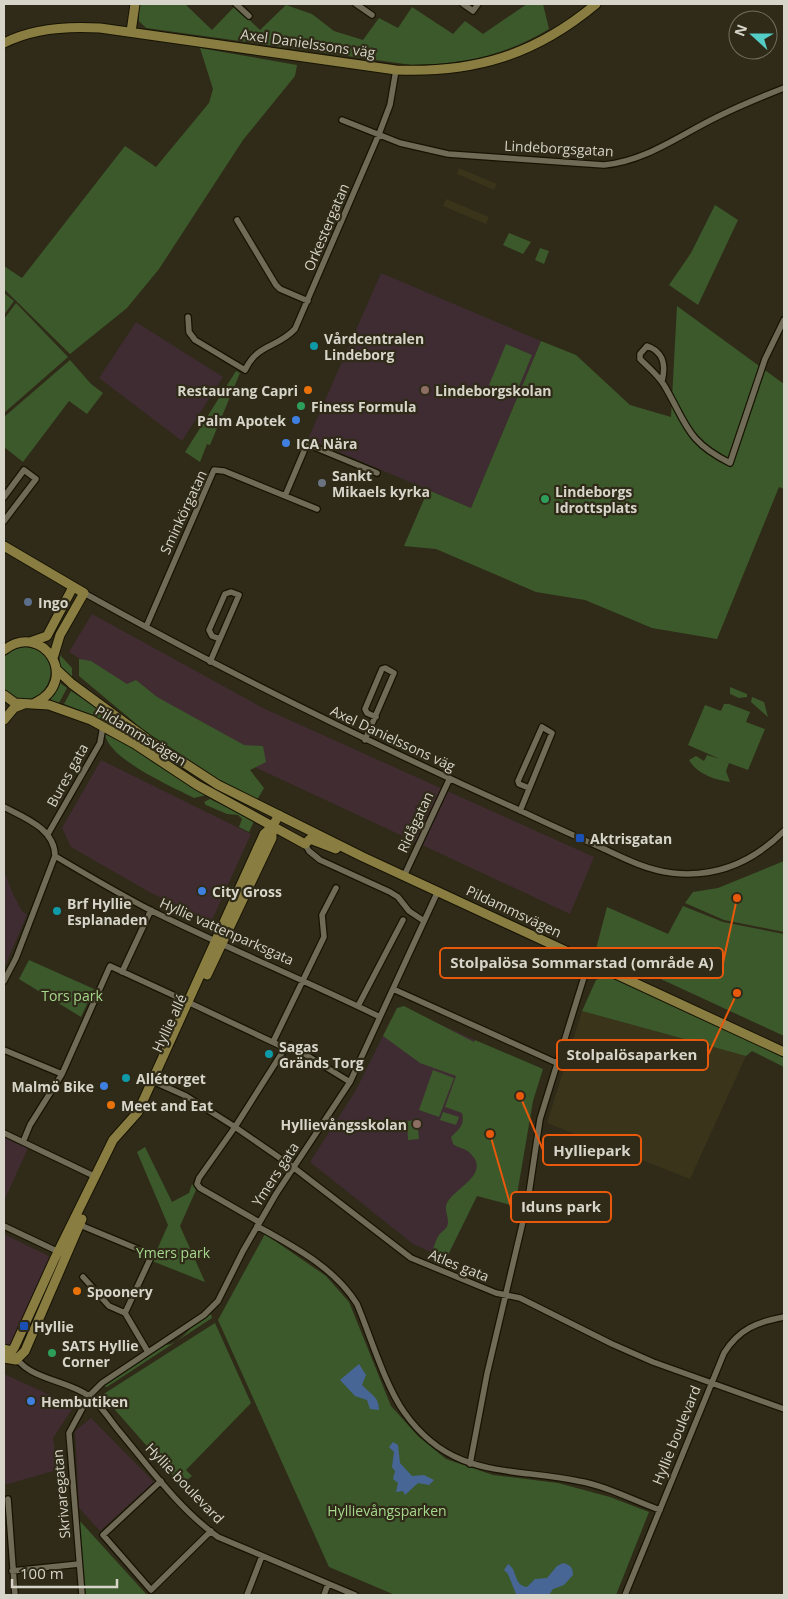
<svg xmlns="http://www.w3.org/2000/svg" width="788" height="1599" font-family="'Open Sans',sans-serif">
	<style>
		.commercial { fill: #402c31 }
		.built { fill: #39341a }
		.education { fill: #3f2c32 }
		.green { fill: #3c592b }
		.water { fill: #476695 }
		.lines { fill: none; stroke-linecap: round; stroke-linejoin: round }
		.street-casing { stroke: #171303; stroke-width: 8 }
		.secondary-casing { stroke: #171303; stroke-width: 11 }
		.street { stroke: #706b56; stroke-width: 5.5 }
		.secondary { stroke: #897d42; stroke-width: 9 }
		.culture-dot { fill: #0f9aa8; stroke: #2f2b18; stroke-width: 2 }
		.food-dot { fill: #e8710a; stroke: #2f2b18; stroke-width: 2 }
		.education-dot { fill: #8d6e63; stroke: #2f2b18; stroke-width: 2 }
		.leisure-dot { fill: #2e9e5b; stroke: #2f2b18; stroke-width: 2 }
		.shop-dot { fill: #3f7fe0; stroke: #2f2b18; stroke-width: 2 }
		.worship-dot { fill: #6b7280; stroke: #2f2b18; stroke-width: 2 }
		.service-dot { fill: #5c6f8a; stroke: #2f2b18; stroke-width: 2 }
		.transit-dot { fill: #1a4fb4; stroke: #2f2b18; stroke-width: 2 }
		.labels { text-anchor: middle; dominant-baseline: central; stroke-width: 4.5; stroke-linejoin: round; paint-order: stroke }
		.street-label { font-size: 14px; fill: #d7d5c9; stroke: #2f2b18 }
		.poi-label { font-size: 14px; font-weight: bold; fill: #d7d5c9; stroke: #2f2b18; text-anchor: start }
		.park-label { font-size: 14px; fill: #a7d88d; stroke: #2f2b18 }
		.leader { fill: none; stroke: #e8590c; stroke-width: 2 }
		.callout-dot { fill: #e8590c; stroke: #2f2b18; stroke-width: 2 }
		.callout { fill: #2f2b18; stroke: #e8590c; stroke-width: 2 }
		.callout-label { font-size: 15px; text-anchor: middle; font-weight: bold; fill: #d7d5c9 }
	</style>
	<rect width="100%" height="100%" fill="#2f2b18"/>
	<!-- commercial -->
	<path class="commercial" d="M92,614L265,709L594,857L570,914L248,764L69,652Z
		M101,760L251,834L211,922L151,893L71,847L62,828Z
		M4,1137L28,1148L4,1201Z
		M4,1234L51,1257L11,1349L4,1346Z
		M4,1374L74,1406L53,1438L57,1470L4,1485Z
		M91,1418L154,1482L100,1531L79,1508L75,1431Z"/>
	<!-- built -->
	<path class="built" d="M459,168L497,184L494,190L457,174Z
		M446,199L489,217L486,224L443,206Z
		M582,1011L746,1056L690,1179L547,1123Z"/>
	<!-- education -->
	<path class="education" d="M381,273L541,341L471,508L308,439Z
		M136,322L223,377L182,441L99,378Z
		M4,871L13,894L22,911L27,915L5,966Z
		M404,1008L475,1040L467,1062L494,1158L446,1259L413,1244L310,1162L356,1090L391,1020Z"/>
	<!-- green -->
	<path class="green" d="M139,4H185L212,30L235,6L260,30L286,5L312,14L334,31L363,40L379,18L398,28L412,7L453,34L465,21L483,34L527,4H543L549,29C504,56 465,64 412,65L146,28L139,21Z
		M200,48L297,65L295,76L243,140L159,269L127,308L70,354L4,289V266L22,278L125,146L156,167L209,103L213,89Z
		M715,205L738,220L698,305L669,285L691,253Z
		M509,233L531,242L523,254L503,245Z
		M540,248L549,251L544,264L535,260Z
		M4,293L14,301L4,315Z
		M16,303L68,357L4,413V319Z
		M677,306L784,384V489L779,487L717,639L652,628L585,600L536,592L436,549L404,546L428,490L471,508L541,341L576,355L630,405L671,417Z
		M506,344L532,355L515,396L489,385Z
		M70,360L91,384L103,393L87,414L69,401L23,462L4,447V417Z
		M236,371L240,373L210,445L207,444L200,462L185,452Z
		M25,647C76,653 41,726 4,689V657L14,649Z
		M60,655L72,668V679L60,667Z
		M79,659L91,661L127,684L136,680L157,697L244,745L263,746L266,762L250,770L264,788L257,800L220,782L149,739L134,722L79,676Z
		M60,683L67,688L59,703L50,701Z
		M730,687L747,694V697L739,698L730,694Z
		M71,691L114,720L136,740L87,713L64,704Z
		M752,697L764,702L768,717L751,702Z
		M724,704H729L750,712L746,722L765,729L748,770L729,763L726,771L730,782C715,780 697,774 689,760L696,756L704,761L707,755L720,759L688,745L705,705L721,711Z
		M105,734L129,746L206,795L194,798C173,787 108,759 105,734Z
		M210,799L254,821L249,832L239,827L242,819L238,815L227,814L206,805L204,802Z
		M784,861V932L724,920L685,903L693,892L718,888Z
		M683,906L723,922L784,934V1036L596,949L607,907L668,934Z
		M29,960L94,989L81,1017L19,979Z
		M604,977L620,981L784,1056V1067L752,1051L746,1056L582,1011L596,980Z
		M404,1006L474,1042L475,1040L543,1069L533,1101L515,1206L477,1196L446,1259L432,1253C434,1247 436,1239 439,1235C443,1230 448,1229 448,1222C448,1215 444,1210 447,1203C454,1188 492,1174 470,1153C465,1148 458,1148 453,1144L451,1137C459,1129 465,1125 462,1113L445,1107L456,1076L420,1063L383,1036L397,1008Z
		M433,1070L454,1078L439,1117L419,1110Z
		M443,1112L459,1117L456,1125L440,1120Z
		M417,1120L419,1139L408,1140L407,1121Z
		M145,1147L172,1202L189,1193L192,1184L196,1190L180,1226L205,1282L152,1261L168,1225L137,1152Z
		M265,1234L326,1276L349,1302L391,1406L418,1436L446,1459L493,1475L558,1483L610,1497L649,1512L616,1595H395L329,1567L218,1320Z
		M211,1314L212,1318L107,1387L104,1386L164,1345C175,1346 184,1335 191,1328C196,1323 205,1319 211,1314Z
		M215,1323L251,1403L186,1470L192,1476L181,1485L102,1395Z
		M79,1520L147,1595H85Z"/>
	<!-- water -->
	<path class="water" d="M359,1364L366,1375L362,1385C370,1394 379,1396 379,1410L370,1409L367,1400L355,1396L340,1380Z
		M393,1442L398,1445L400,1463L412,1476L424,1475L434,1480L429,1485L418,1483L405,1495L403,1491L396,1492L398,1483L393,1479L395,1471L392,1467L394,1452L389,1447Z
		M563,1563C570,1565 573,1567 573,1575L564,1585L553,1589L549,1595L516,1594L508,1574L504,1570L508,1564C518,1570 513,1585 527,1587L535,1579L547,1578L557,1566Z"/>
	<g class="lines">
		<defs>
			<path id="street" d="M236,4L249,16
				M356,4L372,15
				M463,4L473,11L478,4
				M342,120L400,143L448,154L604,165C646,161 680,135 717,117C739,106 761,97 784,88
				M237,220L276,285L280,289L308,301
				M188,317L189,332L195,340L245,370C258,343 276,349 295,329L379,134L390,105L396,70
				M662,381C666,365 664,352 647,346L640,354V359C648,367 658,375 664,385C687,424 686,441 730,463L765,359L784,320
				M285,496L307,444L377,473
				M4,497L24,470L36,479L4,521
				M84,593C227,673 372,744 521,811C548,824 575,836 602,848C625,859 647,870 672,873C716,878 753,862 784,831
				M146,627L214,470L224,471L317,509
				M210,662L239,595L231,592L225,594L209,630L212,636L220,639
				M365,740L394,673L385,668L382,669L365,709L367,713L376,717
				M4,807C25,818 55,829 55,856C87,875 119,894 152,911C227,948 304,980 380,1017
				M520,811L552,733L542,727L518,781L519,784L529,788
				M48,834L100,743L103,726
				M305,844L309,851L320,860L390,892L398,897L409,911L424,921
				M404,876L449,780
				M122,972L151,910
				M4,981L16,958L55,856
				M393,989L559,1064
				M192,1004L285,1048
				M358,1006L403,920
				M273,1042L324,937L322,915L336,888
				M4,1050L62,1074
				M157,1083L186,1096L235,1127L293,1167L411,1258L496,1293L520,1298L612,1344L653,1362L784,1409
				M4,1133L96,1177
				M23,1142L30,1125L62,1074L110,966L188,1002
				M259,1222L200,1188L197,1184L199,1178L235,1127L285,1048L290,1045L350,1082
				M80,1225L152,1255L125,1313
				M4,1226L61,1253
				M257,1226C294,1247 334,1267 357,1304C370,1335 385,1385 404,1412C451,1479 508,1467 578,1481C607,1486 632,1500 660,1510
				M83,1277L109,1306L125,1313
				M125,1313L148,1352
				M12,1351C25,1380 66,1379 89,1396C100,1404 110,1420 119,1431C149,1467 179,1509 218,1537L355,1595
				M470,1464L487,1374L528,1200L540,1119L589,961
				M161,1481L103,1535L151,1590L211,1531
				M8,1499L15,1595
				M12,1571L79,1564
				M82,1595L69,1433L89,1396L102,1383L204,1315L218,1301L243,1251L276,1194L350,1082L438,891
				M247,1595L262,1556
				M324,1595L328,1584
				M625,1595L724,1353C739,1329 757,1322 784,1317"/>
			<path id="secondary" d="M131,32L135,4
				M4,43C33,28 67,26 100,28L396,70C475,73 535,55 596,4
				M4,546L84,593L60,635L53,658
				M30,642L47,636L73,587
				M4,650C44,620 81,681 35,703
				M56,669L72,684L147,739L218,785L363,857L784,1052
				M4,695L15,703L49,705L91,720L135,744L197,785L305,844L310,839L336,849
				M4,720L14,708L24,704
				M207,975L272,838V827
				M4,1349L12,1351L15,1346L54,1260L113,1140L138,1112L264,834L272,827L279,815
				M4,1358L16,1360L25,1351L82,1219"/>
		</defs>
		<!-- street casing -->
		<use href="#street" class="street-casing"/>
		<!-- secondary casing -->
		<use href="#secondary" class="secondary-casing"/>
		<!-- street -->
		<use href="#street" class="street"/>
		<!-- secondary -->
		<use href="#secondary" class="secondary"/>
	</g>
	<!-- markers -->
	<g class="culture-dot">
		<circle cx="314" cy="346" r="5"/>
		<circle cx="57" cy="911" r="5"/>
		<circle cx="269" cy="1054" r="5"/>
		<circle cx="126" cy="1078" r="5"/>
	</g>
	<g class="food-dot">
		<circle cx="308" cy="390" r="5"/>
		<circle cx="111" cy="1105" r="5"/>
		<circle cx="77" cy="1291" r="5"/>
	</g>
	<g class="education-dot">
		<circle cx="425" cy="390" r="5"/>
		<circle cx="417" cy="1124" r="5"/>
	</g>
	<g class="leisure-dot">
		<circle cx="301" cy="406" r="5"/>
		<circle cx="545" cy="499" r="5"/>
		<circle cx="52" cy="1353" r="5"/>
	</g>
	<g class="shop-dot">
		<circle cx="296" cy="420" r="5"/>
		<circle cx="286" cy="443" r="5"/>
		<circle cx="202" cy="891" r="5"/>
		<circle cx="104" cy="1086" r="5"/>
		<circle cx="31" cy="1401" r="5"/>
	</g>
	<circle class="worship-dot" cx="322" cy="483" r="5"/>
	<circle class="service-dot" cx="28" cy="602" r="5"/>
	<g class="transit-dot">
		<rect x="575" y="833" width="10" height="10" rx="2.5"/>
		<rect x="19" y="1321" width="10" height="10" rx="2.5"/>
	</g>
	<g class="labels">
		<!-- street labels -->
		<g class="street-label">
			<text transform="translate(308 43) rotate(8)">Axel Danielssons väg</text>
			<text transform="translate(559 148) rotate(3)">Lindeborgsgatan</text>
			<text transform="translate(326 227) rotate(-67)">Orkestergatan</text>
			<text transform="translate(183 512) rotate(-65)">Sminkörgatan</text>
			<text transform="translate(141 735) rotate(31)">Pildammsvägen</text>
			<text transform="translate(393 738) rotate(25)">Axel Danielssons väg</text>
			<text transform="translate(67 775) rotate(-61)">Bures gata</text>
			<text transform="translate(415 822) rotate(-65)">Ridågatan</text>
			<text transform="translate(514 911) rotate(25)">Pildammsvägen</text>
			<text transform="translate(227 931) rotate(24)">Hyllie vattenparksgata</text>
			<text transform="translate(169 1023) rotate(-65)">Hyllie allé</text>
			<text transform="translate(275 1174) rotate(-57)">Ymers gata</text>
			<text transform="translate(459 1265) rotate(22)">Atles gata</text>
			<text transform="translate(676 1435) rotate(-68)">Hyllie boulevard</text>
			<text transform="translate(185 1483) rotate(46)">Hyllie boulevard</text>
			<text transform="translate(61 1494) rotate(-95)">Skrivaregatan</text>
		</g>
		<!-- poi labels -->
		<g class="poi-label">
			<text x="324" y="338">Vårdcentralen<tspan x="324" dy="16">Lindeborg</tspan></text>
			<text x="298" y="390" text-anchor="end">Restaurang Capri</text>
			<text x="435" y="390">Lindeborgskolan</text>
			<text x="311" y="406">Finess Formula</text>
			<text x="286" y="420" text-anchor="end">Palm Apotek</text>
			<text x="296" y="443">ICA Nära</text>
			<text x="332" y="475">Sankt<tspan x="332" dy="16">Mikaels kyrka</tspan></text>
			<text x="555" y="491">Lindeborgs<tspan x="555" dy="16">Idrottsplats</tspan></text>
			<text x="38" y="602">Ingo</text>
			<text x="590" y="838">Aktrisgatan</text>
			<text x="212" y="891">City Gross</text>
			<text x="67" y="903">Brf Hyllie<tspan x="67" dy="16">Esplanaden</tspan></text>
			<text x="279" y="1046">Sagas<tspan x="279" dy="16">Gränds Torg</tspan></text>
			<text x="136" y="1078">Allétorget</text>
			<text x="94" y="1086" text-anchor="end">Malmö Bike</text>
			<text x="121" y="1105">Meet and Eat</text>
			<text x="407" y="1124" text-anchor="end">Hyllievångsskolan</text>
			<text x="87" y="1291">Spoonery</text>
			<text x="34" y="1326">Hyllie</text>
			<text x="62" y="1345">SATS Hyllie<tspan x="62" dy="16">Corner</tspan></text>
			<text x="41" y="1401">Hembutiken</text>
		</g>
		<!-- park labels -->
		<g class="park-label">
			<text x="72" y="995">Tors park</text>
			<text x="173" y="1252">Ymers park</text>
			<text x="387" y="1510">Hyllievångsparken</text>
		</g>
	</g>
	<!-- callouts -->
	<path class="leader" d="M737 898L723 963M737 993L708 1055M520 1096L543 1150M490 1134L511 1207"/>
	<g class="callout-dot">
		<circle cx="737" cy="898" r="5"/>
		<circle cx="737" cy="993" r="5"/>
		<circle cx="520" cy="1096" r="5"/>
		<circle cx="490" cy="1134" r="5"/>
	</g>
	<g class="callout">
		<rect x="440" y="948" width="283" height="30" rx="5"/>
		<rect x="557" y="1040" width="151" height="30" rx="5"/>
		<rect x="543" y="1135" width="98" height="30" rx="5"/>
		<rect x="511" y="1192" width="100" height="30" rx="5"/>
	</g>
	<g class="callout-label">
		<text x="582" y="968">Stolpalösa Sommarstad (område A)</text>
		<text x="632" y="1060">Stolpalösaparken</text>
		<text x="592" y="1156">Hylliepark</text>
		<text x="561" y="1212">Iduns park</text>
	</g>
	<!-- border -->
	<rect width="788" height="1599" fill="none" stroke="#d7d5c9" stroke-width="10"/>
	<!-- north arrow -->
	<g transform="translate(753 35) rotate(291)"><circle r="24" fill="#2f2b18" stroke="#726f5f"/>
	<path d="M0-4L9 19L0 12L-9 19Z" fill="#54cdc7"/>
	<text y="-8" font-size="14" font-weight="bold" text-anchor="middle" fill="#d7d5c9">N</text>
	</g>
	<!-- scale -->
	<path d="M12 1579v8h105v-8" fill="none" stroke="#d7d5c9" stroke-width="2.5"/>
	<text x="20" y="1579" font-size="15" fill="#d7d5c9" stroke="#2f2b18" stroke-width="4" paint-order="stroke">100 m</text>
</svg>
